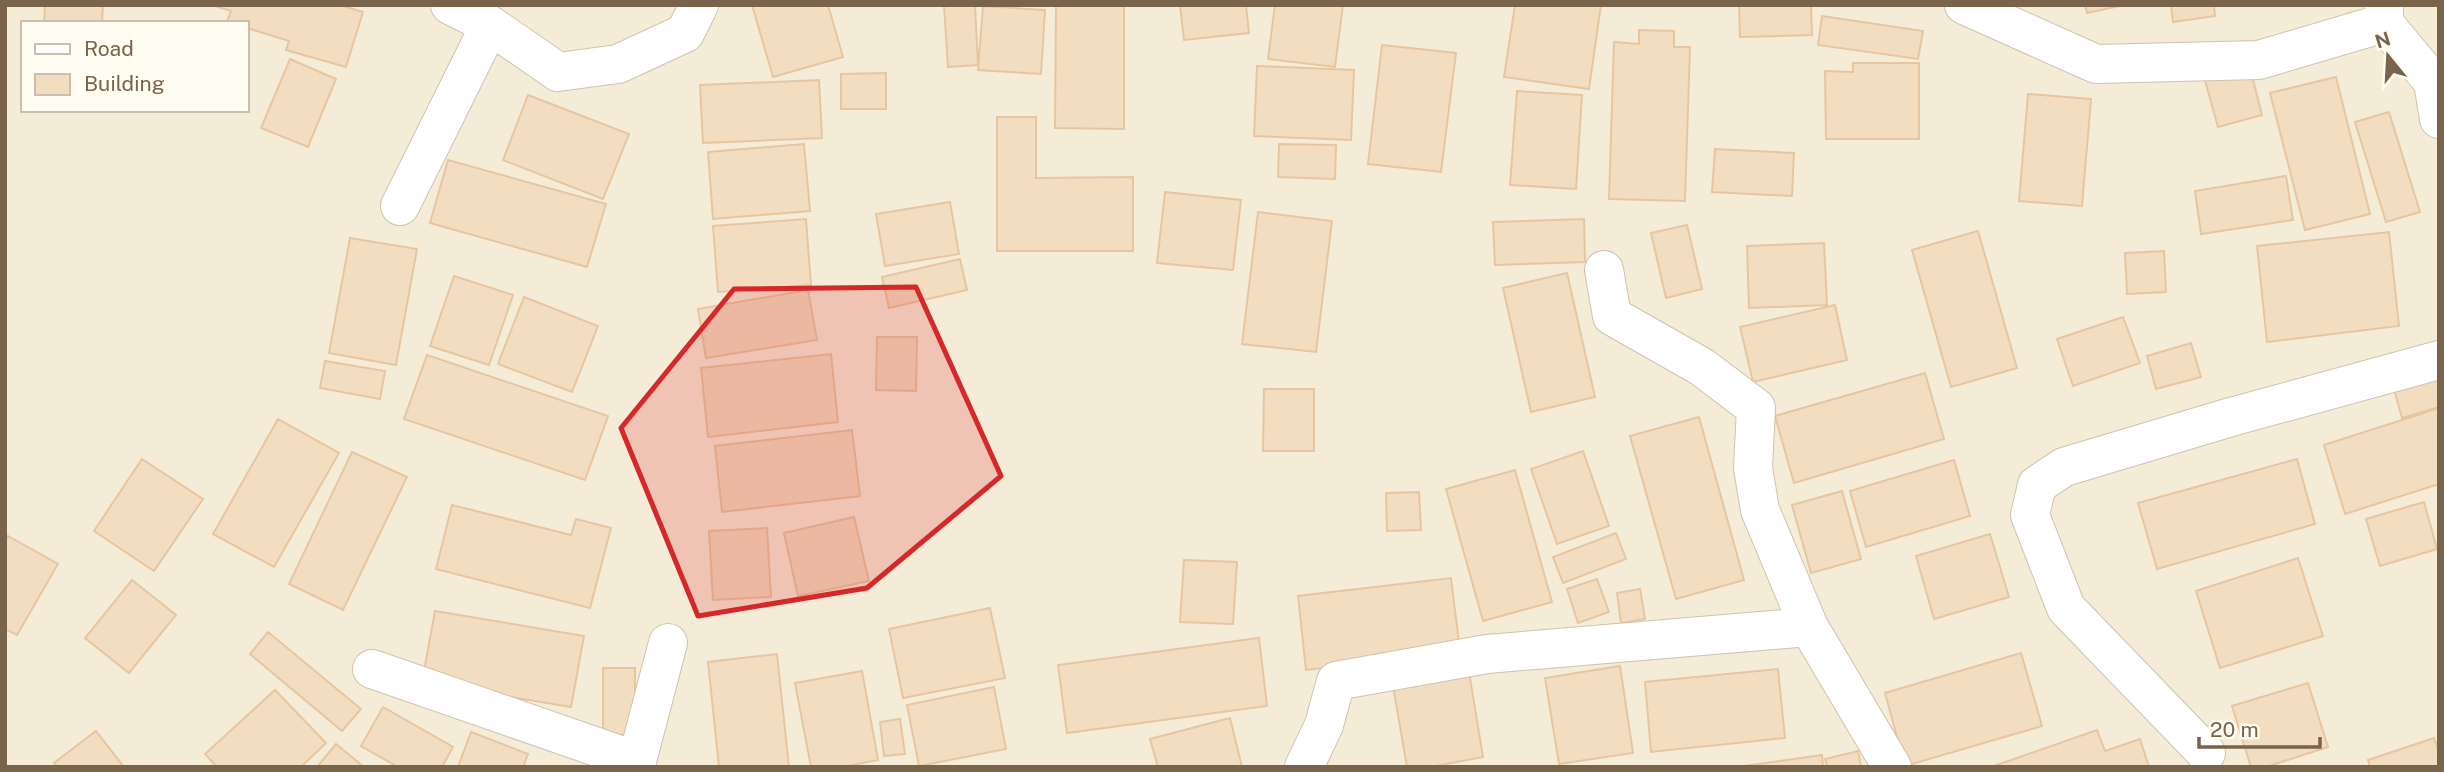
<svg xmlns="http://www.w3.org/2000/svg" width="2444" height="772" font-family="'Public Sans',sans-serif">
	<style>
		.residential { fill: #f5ecd8; fill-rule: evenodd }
		.building { fill: #f3ddc0; stroke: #e6c6a0; stroke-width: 2 }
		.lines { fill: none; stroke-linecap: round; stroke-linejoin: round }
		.minor-casing { stroke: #d0c2ae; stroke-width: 40 }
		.minor { stroke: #fff; stroke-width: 38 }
		.marked { fill: #d62828; fill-opacity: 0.2; stroke: #d62828; stroke-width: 5; stroke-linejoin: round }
	</style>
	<rect width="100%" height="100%" fill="#fdf9ea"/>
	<!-- residential -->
	<path class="residential" d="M5,5H2439V767H5ZM23,23H247V110H23Z"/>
	<!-- building -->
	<path class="building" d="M45,5H103L102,23H44Z
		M212,5H340L363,12L346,67L286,50L289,41L247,28V23L227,22L231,11Z
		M752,5H828L843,57L773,77Z
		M944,5H975L978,65L948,67Z
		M1056,5H1124V129L1055,128Z
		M1180,5H1246L1249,33L1184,40Z
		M1275,5H1343L1335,67L1268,59Z
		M1515,5H1601L1589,89L1504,77Z
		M1811,5L1812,35L1740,37L1739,6Z
		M2085,5H2124L2087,13Z
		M2171,5H2214L2215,16L2173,22Z
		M983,6L1045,10L1041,74L978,70Z
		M1822,16L1923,31L1918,59L1818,45Z
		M1639,30L1674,31V47H1690L1685,201L1609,199L1614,42L1639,44Z
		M1382,45L1456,53L1441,172L1368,164Z
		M290,59L336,79L308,147L261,128Z
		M1853,63H1919V139H1826L1825,71L1853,72Z
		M2249,64L2262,115L2218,127L2204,77Z
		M1257,66L1354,70L1351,140L1254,136Z
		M886,73V109H841V74Z
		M2336,77L2370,214L2305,230L2270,93Z
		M819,80L822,138L703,143L700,85Z
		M1517,91L1582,95L1576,189L1510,185Z
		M2028,94L2091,99L2082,206L2019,201Z
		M528,95L629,134L603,199L503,160Z
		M2389,112L2420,212L2386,222L2355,122Z
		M997,117H1036V178L1133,177V251H997Z
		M804,144L810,211L713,219L708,152Z
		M1279,144L1336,145L1335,179L1278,177Z
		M1715,149L1794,153L1792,196L1712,192Z
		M448,160L606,204L587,267L430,223Z
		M2286,176L2293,220L2201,234L2195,191Z
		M1165,192L1241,200L1233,270L1157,263Z
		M950,202L959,254L885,266L876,214Z
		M1258,212L1332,221L1316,352L1242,344Z
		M806,219L811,285L718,292L713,226Z
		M1584,219L1585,262L1495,265L1493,222Z
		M1687,225L1702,289L1666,298L1651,233Z
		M1978,231L2017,368L1951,387L1912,250Z
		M2389,232L2399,326L2267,342L2257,246Z
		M350,238L417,249L396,365L329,353Z
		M1824,243L1827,305L1749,308L1747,246Z
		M2164,251L2166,292L2127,294L2125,253Z
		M960,259L967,290L889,308L882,277Z
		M1567,273L1595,397L1531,412L1503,288Z
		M454,276L513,295L489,365L430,346Z
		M808,290L817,340L706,358L698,309Z
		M524,297L598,326L572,392L498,364Z
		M1835,305L1847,360L1753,382L1740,327Z
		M2123,317L2140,363L2073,386L2057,339Z
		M877,337H917L916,391L876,390Z
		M2191,343L2201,377L2156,389L2147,356Z
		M831,354L838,422L708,437L701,368Z
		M427,355L608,416L585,480L404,419Z
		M325,361L385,371L380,399L320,388Z
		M1925,373L1944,439L1794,483L1775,416Z
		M2439,375V407L2402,418L2394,389Z
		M1264,389H1314V451H1263Z
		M2439,408V484L2345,514L2324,445Z
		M1699,417L1744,580L1676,599L1630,436Z
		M278,419L339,453L274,567L213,534Z
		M852,430L860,496L722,512L715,446Z
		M1583,451L1609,526L1557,544L1531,469Z
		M352,452L407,477L343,610L289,584Z
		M142,459L203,499L154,571L94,531Z
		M2297,459L2315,524L2157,569L2138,503Z
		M1954,460L1970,516L1866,547L1850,491Z
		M1515,470L1552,602L1483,621L1446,489Z
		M1842,491L1861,559L1811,573L1792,505Z
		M1419,492L1421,530L1387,531L1386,493Z
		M2424,502L2437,549L2380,566L2366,519Z
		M452,505L571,535L576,519L611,528L590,608L436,569Z
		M854,517L869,581L798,596L784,533Z
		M767,528L771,597L713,600L709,531Z
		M1616,533L1626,559L1563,583L1553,557Z
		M1990,534L2009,597L1934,619L1916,556Z
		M8,536L58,564L17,635L5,629V540Z
		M2298,558L2323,636L2220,668L2196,591Z
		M1184,560L1237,562L1233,624L1180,622Z
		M1451,578L1460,651L1306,670L1298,596Z
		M1597,579L1609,612L1578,623L1567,589Z
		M132,580L176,615L129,673L85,638Z
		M1640,589L1645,619L1621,623L1617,593Z
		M990,608L1005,678L903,698L889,629Z
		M435,611L584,636L571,707L422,682Z
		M268,632L361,709L342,731L250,654Z
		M1259,638L1267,706L1067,733L1058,665Z
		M2021,653L2042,726L1905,766L1885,693Z
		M777,654L789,767H719L708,662Z
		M1468,666L1483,757L1430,767H1407L1392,680Z
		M1620,666L1633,753L1559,764L1545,678Z
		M603,668H635V735H603Z
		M1778,669L1785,738L1651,752L1645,682Z
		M862,671L878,760L842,767H811L795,683Z
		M2308,683L2328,747L2266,767H2251L2232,706Z
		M994,687L1006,749L919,766L907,705Z
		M275,690L326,743L301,767H217L205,754Z
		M383,707L453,747L442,767H398L361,746Z
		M1230,718L1242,767H1158L1150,739Z
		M900,719L905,754L884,756L880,722Z
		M2097,730L2105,751L2140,739L2149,767H1991Z
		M96,731L124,767H57L54,763Z
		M471,732L528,754L523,767H458Z
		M2434,738L2439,752V767H2370L2368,760Z
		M336,744L364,767H317Z
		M1858,751L1861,767H1827L1825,759Z
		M1822,755L1823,767H1737Z"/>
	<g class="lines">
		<defs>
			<path id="minor" d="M450,5L490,25L558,72L618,64L685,33L699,5
				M1964,5L2096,64L2259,60L2384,23
				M2384,5V23L2433,82L2439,119
				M400,206L490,25
				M1604,270L1612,316L1702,367L1756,408L1753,468L1760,510L1809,627L1892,767
				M372,669L637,761
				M2206,753L2066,608L2030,515L2037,485L2064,467L2231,417L2439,360
				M637,767V761L668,643
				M1304,767L1324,725L1336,681L1487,654L1809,627"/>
		</defs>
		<!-- minor casing -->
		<use href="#minor" class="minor-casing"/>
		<!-- minor -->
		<use href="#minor" class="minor"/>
	</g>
	<!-- marked area -->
	<path class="marked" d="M916,287L1001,476L867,588L698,616L621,428L734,289Z"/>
	<!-- border -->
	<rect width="2444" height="772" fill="none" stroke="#79634b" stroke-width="14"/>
	<!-- legend -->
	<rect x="21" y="21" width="228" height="91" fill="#fffcf1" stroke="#c9bfaf" stroke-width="2"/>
	<rect x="35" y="44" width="35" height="10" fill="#ffffff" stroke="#c9bfaf" stroke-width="2"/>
	<text x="84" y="56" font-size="21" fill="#79634b">Road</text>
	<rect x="35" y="74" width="35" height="21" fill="#f3ddc0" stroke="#c9bfaf" stroke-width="2"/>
	<text x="84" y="91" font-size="21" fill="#79634b">Building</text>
	<!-- north arrow -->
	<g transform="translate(2388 56) rotate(342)" stroke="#fffcf1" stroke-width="5" paint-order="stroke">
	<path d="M0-5L12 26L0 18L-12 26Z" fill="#79634b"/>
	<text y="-10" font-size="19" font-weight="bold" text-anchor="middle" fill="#79634b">N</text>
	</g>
	<!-- scale -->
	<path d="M2199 737v10h121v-10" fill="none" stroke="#79634b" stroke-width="3.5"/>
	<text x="2210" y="737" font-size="21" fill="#79634b" stroke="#fffcf1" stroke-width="5" paint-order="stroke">20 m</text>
</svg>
